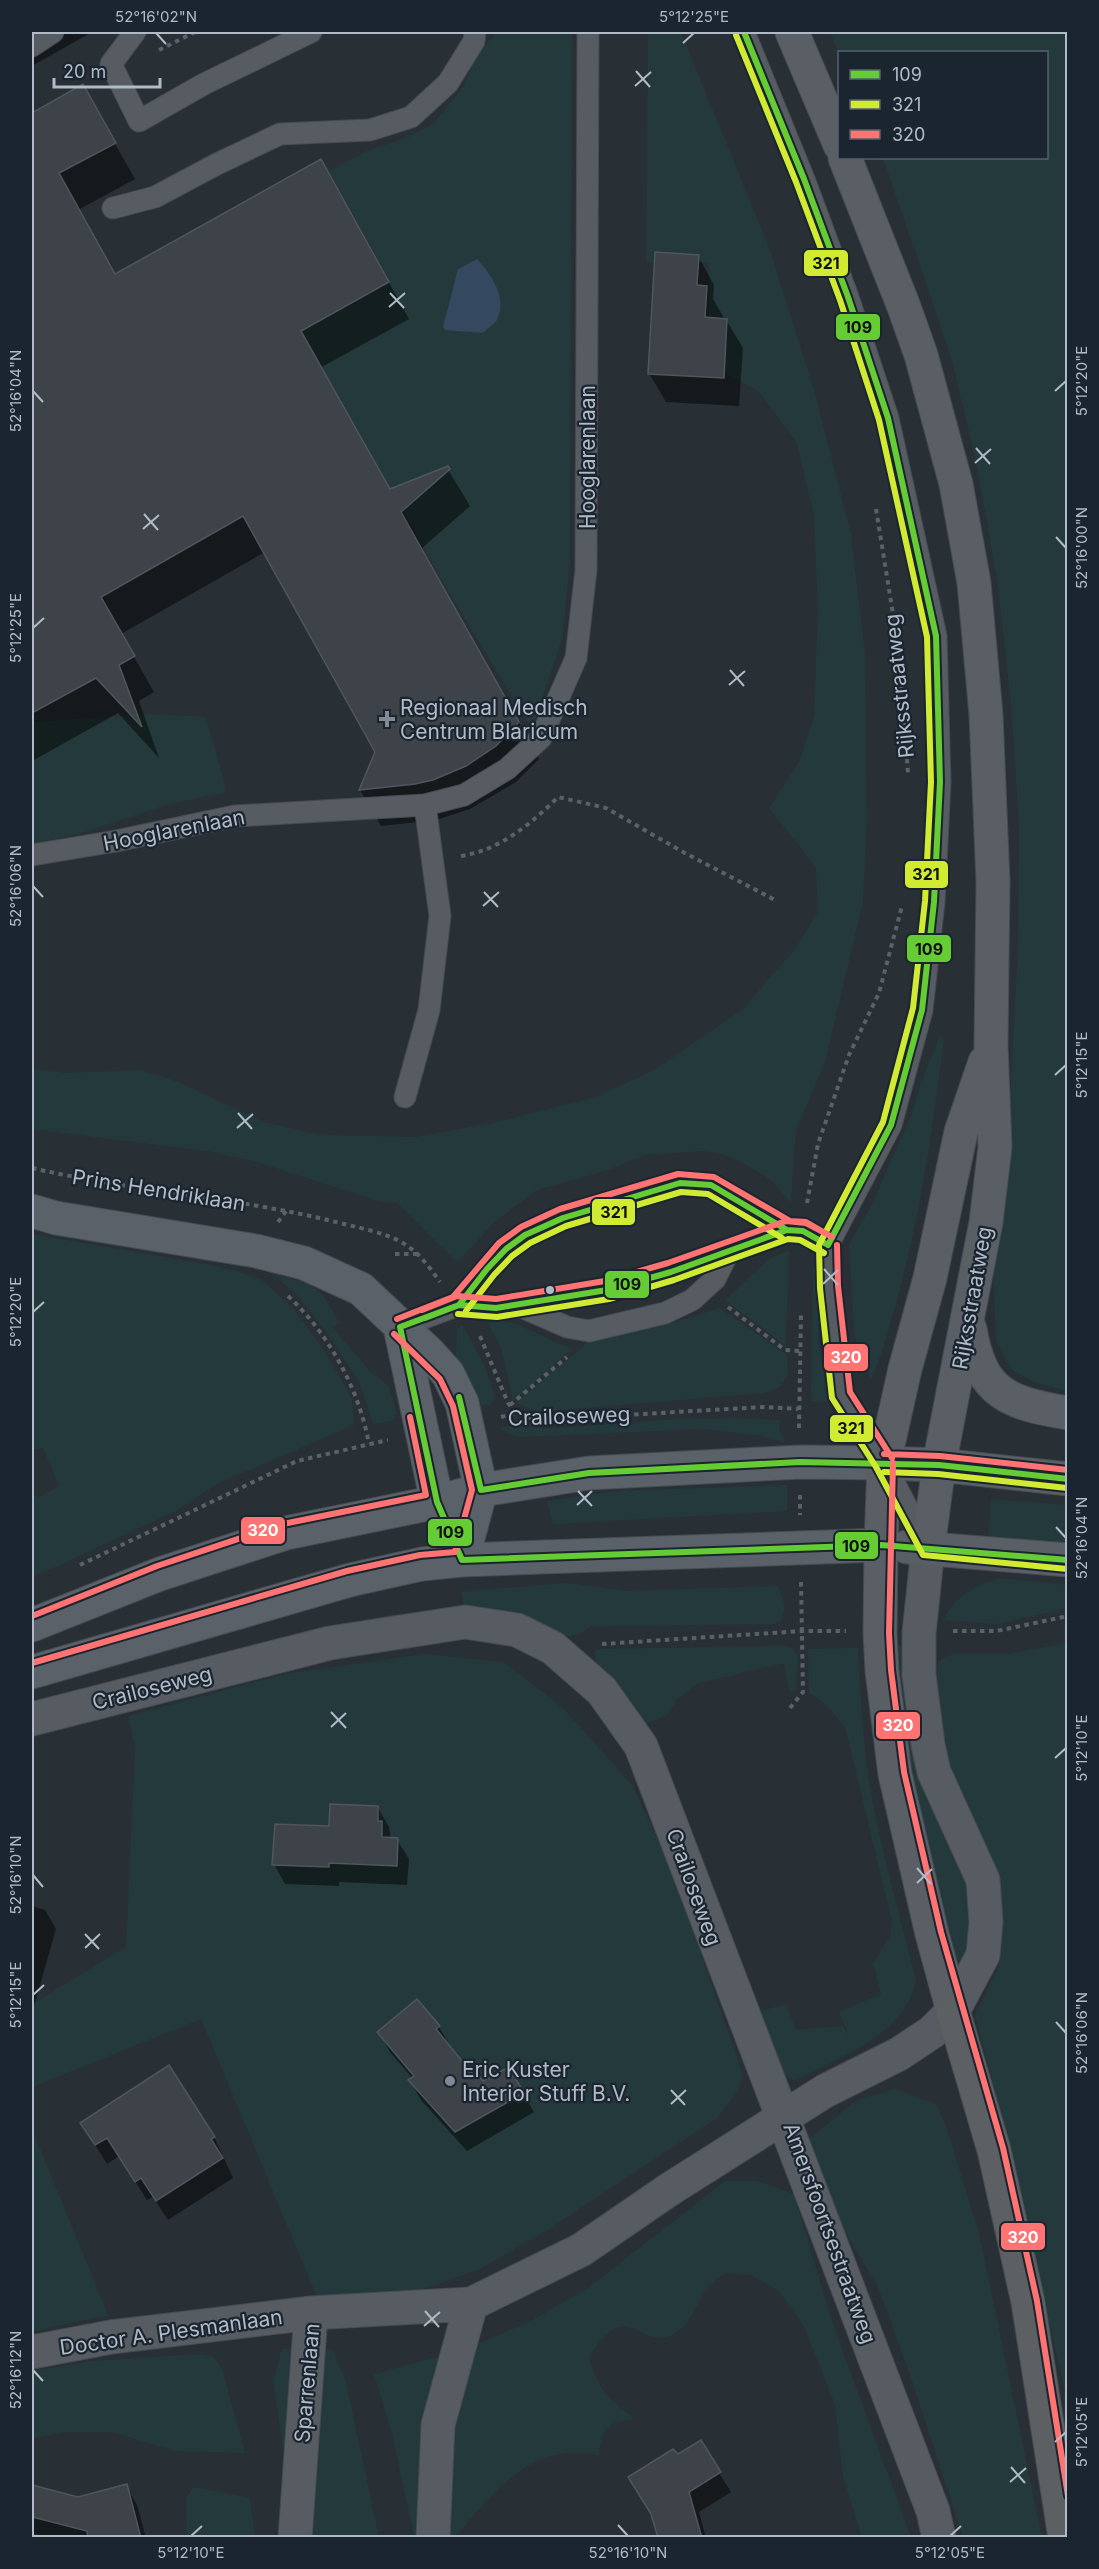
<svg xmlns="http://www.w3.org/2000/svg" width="1099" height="2569" font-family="Inter,sans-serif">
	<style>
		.green { fill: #24393b }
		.water { fill: #34495f }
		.shadow { fill: #0007 }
		.building { fill: #3d4348; stroke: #4f565d; stroke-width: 1.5 }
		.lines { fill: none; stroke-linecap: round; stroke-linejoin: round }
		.lane-casing { stroke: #464b50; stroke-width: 23 }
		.street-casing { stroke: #464b50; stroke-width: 35 }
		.secondary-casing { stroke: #464b50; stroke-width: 35 }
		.primary-casing { stroke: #454b52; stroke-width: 35 }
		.highway-casing { stroke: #444b51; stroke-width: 35 }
		.path { stroke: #5a6167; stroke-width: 4; stroke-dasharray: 4.5 4.5; stroke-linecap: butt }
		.lane { stroke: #575c63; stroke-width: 21 }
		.street { stroke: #575c63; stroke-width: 33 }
		.secondary { stroke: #5b6168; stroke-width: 33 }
		.primary { stroke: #595f65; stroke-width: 33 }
		.highway { stroke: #5c6063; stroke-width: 33 }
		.bus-1-casing { stroke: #1b2530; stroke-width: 10 }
		.bus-2-casing { stroke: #1b2530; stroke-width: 10 }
		.bus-3-casing { stroke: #1b2530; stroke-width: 10 }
		.bus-1 { stroke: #6c3; stroke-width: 6 }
		.bus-2 { stroke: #d1ea32; stroke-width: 6 }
		.bus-3 { stroke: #ff7373; stroke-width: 6 }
		.ticks { fill: none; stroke: #b0bbc7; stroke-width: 2 }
		.poi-dot { fill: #808a94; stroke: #1b2530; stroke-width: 2 }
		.bus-dot { fill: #b0bbc7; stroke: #1b2530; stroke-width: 2 }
		.labels { text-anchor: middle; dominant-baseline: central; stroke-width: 4.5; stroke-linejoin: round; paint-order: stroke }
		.street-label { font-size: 21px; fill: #b0bbc7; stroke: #1b2530 }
		.poi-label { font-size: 21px; fill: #b0bbc7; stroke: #1b2530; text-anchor: start }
		.line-badge { stroke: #1b2530; stroke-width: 2 }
		.badge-label { font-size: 16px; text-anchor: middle; font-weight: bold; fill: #fff }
		.pale-badge-label { font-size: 16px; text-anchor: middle; font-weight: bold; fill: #111 }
		.neatline { fill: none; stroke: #b0bbc7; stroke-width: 2 }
		.ticks-label { font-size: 15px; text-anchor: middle; fill: #b0bbc7 }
	</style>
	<rect width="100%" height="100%" fill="#282f35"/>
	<!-- green -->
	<path class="green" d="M498,32H572L570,564L562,639L536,717L529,725L450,594L333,386L302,403L270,346L389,279L329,171L364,152L411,136L434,123L464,86L477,52Z
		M648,32H681L770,250L815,393L851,534L865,654L867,820L863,902L825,1062L796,1130L791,1203L771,1180L738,1160L721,1154L702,1151L645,1155L603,1172L537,1190L493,1223L458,1263L397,1203L382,1202L253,1161L213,1152L32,1129V1069L66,1073L141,1070L176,1081L264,1122L320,1135L415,1137L497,1122L593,1098L654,1070L743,1009L797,946L818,912L816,867L769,808L800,760L814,715L818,609L814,515L796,441L759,392L709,364V262H646Z
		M830,32H1067V1391L1034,1382L1011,1370L996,1341L993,1265L1009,1111L1018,952L1019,824L1011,705L998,586L977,466L952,360L883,158H1046V52H840L839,55Z
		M149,714L206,717L226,789L224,793L169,804L79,834L32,844V722Z
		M940,1035L944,1040C933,1125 922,1209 899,1292C891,1322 884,1351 871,1379L860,1358L854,1333L849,1244L870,1208L912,1113L920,1085Z
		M32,1234L200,1263L237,1271L263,1281L292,1307L325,1351L352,1399L354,1425L217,1484L176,1511L32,1578V1493L39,1497L59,1486L43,1448L32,1450Z
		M789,1250L786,1346L725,1300L769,1259Z
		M813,1267L820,1275L818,1341L828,1401H812L811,1397Z
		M273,1274C314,1285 318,1283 339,1322L333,1328L369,1370L389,1386L397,1414L392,1421L373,1424L360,1384L328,1334L300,1298Z
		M720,1308L787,1355L788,1374L780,1387L764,1393L539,1412L515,1403L588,1342L668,1324Z
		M489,1317L517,1324L559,1344L573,1348L513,1401L501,1348L486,1319Z
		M462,1324L481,1358L495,1394L494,1400L490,1406L479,1404L456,1358L457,1329Z
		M735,1418L780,1420L779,1430L784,1437L785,1443L762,1436L703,1429L518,1437L502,1430L499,1427L521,1426L542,1429L678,1419Z
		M787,1485V1511L553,1524L547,1501L615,1491Z
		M991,1499L1067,1505V1547L988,1537Z
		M1000,1578L1067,1585V1608L997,1624L943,1620C958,1594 973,1587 1000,1578Z
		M567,1583L628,1591L776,1586L779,1587L785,1606L782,1620L776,1624L592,1626C573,1639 566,1638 546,1630L338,1626L390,1615L465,1610L461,1592Z
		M1067,1643V2400L1008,2142L975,2015L999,1966L1001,1914L972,1821L945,1752L936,1700L938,1661L953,1654H1007Z
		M782,1646L794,1649L798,1656L796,1690L789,1691L784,1664L776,1665L699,1683L676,1700L670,1713L645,1725L596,1663L594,1654L597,1649Z
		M894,1646H909L966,1880L970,1900L972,1939L961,1962L954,1959L917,1822Z
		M858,1648C860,1688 862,1727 867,1767C877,1839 899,1910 916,1981C903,2037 840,2057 794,2081L774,2069L753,2013L786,2004L796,2030L843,2026L849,2037L839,2012L881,1994L873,1964L890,1937L892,1922L845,1727L822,1701L809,1693L808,1649Z
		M425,1654L504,1662L563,1708L633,1786L672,1870L743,2075L738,2091L717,2118L551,2228L480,2269L425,2289L371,2303L322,2309L201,2019L32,2087V2004L126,1947L135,1747L128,1716L285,1674Z
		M895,2089L937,2105L947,2129L979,2232L1042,2537H963L908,2369L878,2287L824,2198L806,2141L857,2100Z
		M32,2129L109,2317H98L32,2332Z
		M725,2181H757L794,2194L832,2321L911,2537H862L843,2477L835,2405L804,2326L778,2290L751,2275L725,2273C719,2278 712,2283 707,2289C697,2303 689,2329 670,2336C638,2348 626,2295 589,2358C599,2392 608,2398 635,2419C607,2422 602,2427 599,2456C535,2439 491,2493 456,2537H414L392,2433L374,2374L466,2349L531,2321L588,2288Z
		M321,2346L334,2352L346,2382L379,2537H295L273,2378L278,2366L281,2349Z
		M200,2354L214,2357L222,2368L245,2453L175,2451L111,2432H63L32,2439V2371L92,2361Z
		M194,2487L250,2498L255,2537H187L186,2498Z"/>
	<!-- water -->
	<path class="water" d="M477,259C491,275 508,297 497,320C494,324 487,329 483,333L445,330L443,327L458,269Z"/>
	<!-- shadow -->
	<path class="shadow" d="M32,32H92L32,66Z
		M82,86L135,179L78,210L115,276L342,197L409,319L320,368L389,491L447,468L470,506L421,549L539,759L516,782L470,809L436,820L381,826L360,790L376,751L265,552L121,634L154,692L139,701L159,758L118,713L34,760L32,756V415L34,414L32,410V115Z
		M698,256L714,285L713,299L723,316V320H726L743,348L739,406L666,402L649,373Z
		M378,1808L389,1827L391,1839L397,1840L409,1859L407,1885L339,1882V1886L285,1884L274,1864L331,1828Z
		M32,1906L45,1910L56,1929L32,2013Z
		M439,2027L450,2046L475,2079L483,2083L509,2069L534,2112L467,2151L421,2100L410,2081L413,2079L390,2052L379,2032Z
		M82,2123L214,2137L233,2178L168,2220L153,2197L147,2200L119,2156L107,2164Z
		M700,2443L731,2492L699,2512L706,2538H659L678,2456Z
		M126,2486L137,2505L146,2538H50L32,2533V2487L78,2499Z"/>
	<!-- building -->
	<path class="building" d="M83,84L116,143L59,173L115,274L321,159L389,282L301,331L390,489L448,466L450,469L401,512L519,722L496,746L466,766L433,780L415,784L359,790L375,752L243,516L101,597L135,656L119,665L142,727L96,678L32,713V113Z
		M655,252L699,255L697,285L707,286L705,317L727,319L724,378L648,374Z
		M330,1804L378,1806V1821H382V1837L398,1838L397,1866L329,1863V1867L272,1865L275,1824L329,1826Z
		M417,1999L440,2026L436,2029L475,2077L478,2075L483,2081L509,2067L524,2093L455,2132L408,2080L414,2076L377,2032Z
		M169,2065L215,2137L211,2139L223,2158L156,2201L141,2178L135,2182L107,2138L95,2145L80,2123Z
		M701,2440L721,2472L689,2492L702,2538H658L651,2514L628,2477L673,2449L678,2454Z
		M127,2484L141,2538H88L87,2531L32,2517V2485L78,2497Z"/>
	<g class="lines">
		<defs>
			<path id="lane" d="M135,32L111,64L139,121L204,84L311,32
				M744,32L804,179L848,297L888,418L936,636L940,782L934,902L922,1010L891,1125L828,1245L829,1287L841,1395L884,1463L928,1548
				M32,46L53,32
				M113,208L155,197L217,164L280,134L370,130L411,117L448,83L474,41L475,32
				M32,855L116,841L235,816L425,805L464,795L507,769L541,738L576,658L586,570L588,32
				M405,1097L429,1010L440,916L425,805
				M459,1305L496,1308L607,1290L671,1272L787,1230L803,1231L828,1245
				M519,1306L567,1327L589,1331L665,1313L692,1300L715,1279L729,1251
				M400,1327L459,1305L487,1269L506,1249L525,1235L563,1218L680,1183L711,1185L787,1230"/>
			<path id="street" d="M32,1719L330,1643L465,1622L517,1630L553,1648L602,1691L641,1746L933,2511L939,2538
				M32,2352L111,2337L311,2313
				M295,2538L311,2313L471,2304L581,2250L670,2189L825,2091L899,2054L932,2032L953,2011L983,1955L986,1922L983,1880L934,1772L928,1745L919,1675V1633L928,1548
				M433,2538L438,2425L471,2304"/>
			<path id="secondary" d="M32,1211L56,1218L256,1251L304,1263L361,1289L429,1353L448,1374L462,1403L481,1490L462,1560
				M400,1327L437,1502L462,1560
				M32,1625L160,1574L286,1533L437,1502L481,1490L589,1473L800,1462L884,1463
				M32,1672L350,1580L422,1564L462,1560L881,1545"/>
			<path id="primary" d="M792,32L840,145
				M845,158L904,307L921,355L956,484L974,583L986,715L993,881L991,1045L995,1147L986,1222L939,1465L928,1548
				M970,1329C981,1394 1008,1403 1068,1413
				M884,1463L939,1465L1068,1479
				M907,1547L1068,1560
				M953,2011L932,1934L895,1774L882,1671L880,1633L881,1545L884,1463L905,1369L930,1278L961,1132L985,1062"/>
			<path id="highway" d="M953,2011L994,2150L1028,2302L1065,2538"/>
		</defs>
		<!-- lane casing -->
		<use href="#lane" class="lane-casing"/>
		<!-- street casing -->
		<use href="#street" class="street-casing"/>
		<!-- secondary casing -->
		<use href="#secondary" class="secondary-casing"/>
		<!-- primary casing -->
		<use href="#primary" class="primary-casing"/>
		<!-- highway casing -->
		<use href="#highway" class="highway-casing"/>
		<!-- path -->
		<path class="path" d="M159,50L195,32
			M876,509L898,645L908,773
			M461,856C500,850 531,824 558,797L606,808L683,852L777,901
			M32,1168C131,1191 233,1197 332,1221C354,1227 387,1232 406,1245C420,1254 430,1268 440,1282
			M807,1203L818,1144L849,1055L879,993L902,906
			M278,1222L286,1211
			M395,1254H417
			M288,1296C329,1334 359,1389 369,1444
			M728,1307L785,1350L800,1351
			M480,1336L508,1403L516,1413
			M510,1405L567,1357
			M501,1417L516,1413L537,1420L764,1407L798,1409
			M799,1428L801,1315
			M800,1495V1515
			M80,1565L297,1461L388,1440
			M953,1631H997L1068,1616
			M602,1644L803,1631H846
			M790,1708L803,1692L801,1582"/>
		<!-- lane -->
		<use href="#lane" class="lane"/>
		<!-- street -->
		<use href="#street" class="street"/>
		<!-- secondary -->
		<use href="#secondary" class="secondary"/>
		<!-- primary -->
		<use href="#primary" class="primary"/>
		<!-- highway -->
		<use href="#highway" class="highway"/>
		<defs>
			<path id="bus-1" d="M744,32L804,179L848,297L888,418L936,636L940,782L934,902L922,1010L891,1125L828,1245
				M425,1318L459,1305L496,1308L607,1290L671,1272L787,1230L803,1231L822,1242
				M400,1327L437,1502L462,1560L881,1545L1068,1560
				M400,1327L459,1305L487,1269L506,1249L525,1235L563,1218L680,1183L711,1185L787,1230L803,1231L828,1245
				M459,1397L481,1490L589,1473L800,1462L939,1465L1068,1479"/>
			<path id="bus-2" d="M736,35L796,182L840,300L879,420L927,637L931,782L925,901L913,1008L883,1122L819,1245L820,1288L832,1398L876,1467L923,1555L1067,1569
				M466,1311L494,1275L512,1256L530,1243L566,1226L681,1192L708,1194L782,1238
				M458,1314L497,1317L609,1299L674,1280L788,1239L800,1240L824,1253
				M884,1472L938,1474L1067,1488"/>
			<path id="bus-3" d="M837,1245L838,1286L850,1392L892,1458
				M422,1310L457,1296L496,1299L605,1281L668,1263L786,1221L806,1223L827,1234
				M397,1319L453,1297L499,1243L521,1227L560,1209L678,1174L714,1177L790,1221L806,1222L832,1237
				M884,1454L940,1456L1068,1470
				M893,1463L889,1633L891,1670L904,1772L941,1932L1003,2148L1037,2301L1068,2496
				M32,1616L157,1566L283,1524L426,1495L410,1417
				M32,1663L347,1571L420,1555L455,1552L472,1490L453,1406L440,1379L394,1334"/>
		</defs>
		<!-- bus-1 casing -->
		<use href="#bus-1" class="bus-1-casing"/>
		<!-- bus-2 casing -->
		<use href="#bus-2" class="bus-2-casing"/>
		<!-- bus-3 casing -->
		<use href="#bus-3" class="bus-3-casing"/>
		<!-- bus-1 -->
		<use href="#bus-1" class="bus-1"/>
		<!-- bus-2 -->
		<use href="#bus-2" class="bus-2"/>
		<!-- bus-3 -->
		<use href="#bus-3" class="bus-3"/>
	</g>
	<!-- ticks -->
	<path class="ticks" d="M156,33L166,44M683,43L694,33M636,71L650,87M635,86L651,72M390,293L404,308M389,307L405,293M33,391L43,402M1055,391L1066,381M976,448L990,464M975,463L991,449M144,514L158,530M143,529L159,515M1056,537L1066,548M33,628L44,618M730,670L744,686M729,685L745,671M33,886L43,897M484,892L498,907M483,906L499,892M1055,1075L1066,1065M238,1113L252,1129M237,1128L253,1114M824,1269L838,1285M823,1284L838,1270M33,1312L44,1302M578,1491L592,1506M577,1505L592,1491M1056,1527L1066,1538M331,1712L346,1728M331,1727L346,1713M1055,1758L1066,1748M917,1868L931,1884M33,1875L43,1887M917,1883L932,1869M85,1934L99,1949M85,1948L100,1934M33,1995L44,1985M1056,2022L1066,2033M671,2090L685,2105M671,2104L686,2090M425,2311L439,2327M424,2326L440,2312M33,2370L43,2381M1055,2442L1066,2432M1011,2467L1025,2483M1010,2482L1026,2468M618,2525L628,2536M191,2536L202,2526M950,2536L961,2526"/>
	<!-- markers -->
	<g class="poi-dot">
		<path d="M384 710h6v6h6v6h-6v6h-6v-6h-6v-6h6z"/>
		<circle cx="450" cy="2081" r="6"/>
	</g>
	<circle class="bus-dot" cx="550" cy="1290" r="5"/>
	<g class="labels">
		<!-- street labels -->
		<g class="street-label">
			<text transform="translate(587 457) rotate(-90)">Hooglarenlaan</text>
			<text transform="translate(899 686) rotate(-96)">Rijksstraatweg</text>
			<text transform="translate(174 830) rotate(-11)">Hooglarenlaan</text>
			<text transform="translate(159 1190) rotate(9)">Prins Hendriklaan</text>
			<text transform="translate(972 1298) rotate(-80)">Rijksstraatweg</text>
			<text transform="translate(569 1416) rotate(-2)">Crailoseweg</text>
			<text transform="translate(152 1688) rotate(-14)">Crailoseweg</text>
			<text transform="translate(694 1887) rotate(70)">Crailoseweg</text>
			<text transform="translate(830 2233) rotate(70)">Amersfoortsestraatweg</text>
			<text transform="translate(171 2332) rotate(-8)">Doctor A. Plesmanlaan</text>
			<text transform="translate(307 2383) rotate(-85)">Sparrenlaan</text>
		</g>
		<!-- poi labels -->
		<g class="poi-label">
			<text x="400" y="707">Regionaal Medisch<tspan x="400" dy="24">Centrum Blaricum</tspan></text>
			<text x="462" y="2069">Eric Kuster<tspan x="462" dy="24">Interior Stuff B.V.</tspan></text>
		</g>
	</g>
	<g class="line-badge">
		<rect x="803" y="249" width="46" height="28" rx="6" fill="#d1ea32"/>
		<rect x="835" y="313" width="46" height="28" rx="6" fill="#6c3"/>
		<rect x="904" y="860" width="45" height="29" rx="6" fill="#d1ea32"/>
		<rect x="906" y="934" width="46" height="29" rx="6" fill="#6c3"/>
		<rect x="591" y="1198" width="45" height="28" rx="6" fill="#d1ea32"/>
		<rect x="604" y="1270" width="46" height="29" rx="6" fill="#6c3"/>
		<rect x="823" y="1343" width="46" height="29" rx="6" fill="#ff7373"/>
		<rect x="829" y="1414" width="45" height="29" rx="6" fill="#d1ea32"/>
		<rect x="240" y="1516" width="46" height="29" rx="6" fill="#ff7373"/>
		<rect x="427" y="1518" width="46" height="29" rx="6" fill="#6c3"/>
		<rect x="834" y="1531" width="45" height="29" rx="6" fill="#6c3"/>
		<rect x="875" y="1711" width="46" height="29" rx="6" fill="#ff7373"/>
		<rect x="1000" y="2222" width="46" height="29" rx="6" fill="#ff7373"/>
	</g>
	<g class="badge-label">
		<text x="846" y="1363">320</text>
		<text x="263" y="1536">320</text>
		<text x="898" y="1731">320</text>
		<text x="1023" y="2243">320</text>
	</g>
	<g class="pale-badge-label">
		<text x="826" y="269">321</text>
		<text x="858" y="333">109</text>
		<text x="926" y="880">321</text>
		<text x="929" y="955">109</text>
		<text x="614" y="1218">321</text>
		<text x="627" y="1290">109</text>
		<text x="851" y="1434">321</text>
		<text x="450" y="1538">109</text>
		<text x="856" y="1552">109</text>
	</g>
	<!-- border -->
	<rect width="1099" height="2569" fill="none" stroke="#1b2530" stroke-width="66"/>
	<!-- legend -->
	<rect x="838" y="51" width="210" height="108" fill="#1b2530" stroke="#57616c" stroke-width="1.5"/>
	<rect x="850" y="70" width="30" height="9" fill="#66cc33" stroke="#57616c" stroke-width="1.5"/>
	<text x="892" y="81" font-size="18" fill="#b0bbc7">109</text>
	<rect x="850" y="100" width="30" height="9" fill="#d1ea32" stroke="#57616c" stroke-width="1.5"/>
	<text x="892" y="111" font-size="18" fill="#b0bbc7">321</text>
	<rect x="850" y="130" width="30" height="9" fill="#ff7373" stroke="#57616c" stroke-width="1.5"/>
	<text x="892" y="141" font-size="18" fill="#b0bbc7">320</text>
	<!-- scale -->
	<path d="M54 78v9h106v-9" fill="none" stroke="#b0bbc7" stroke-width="3"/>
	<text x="63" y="78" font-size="18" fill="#b0bbc7" stroke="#1b2530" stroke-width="4.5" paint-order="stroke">20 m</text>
	<rect x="33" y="33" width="1033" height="2503" class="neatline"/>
	<g class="ticks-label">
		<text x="156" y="22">52°16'02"N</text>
		<text x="694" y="22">5°12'25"E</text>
		<text transform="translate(1082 381) rotate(-90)" y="5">5°12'20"E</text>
		<text transform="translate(16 391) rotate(-90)" y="5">52°16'04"N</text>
		<text transform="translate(1082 548) rotate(-90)" y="5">52°16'00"N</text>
		<text transform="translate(16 628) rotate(-90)" y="5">5°12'25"E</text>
		<text transform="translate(16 886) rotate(-90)" y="5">52°16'06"N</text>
		<text transform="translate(1082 1065) rotate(-90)" y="5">5°12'15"E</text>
		<text transform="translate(16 1312) rotate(-90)" y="5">5°12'20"E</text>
		<text transform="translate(1082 1538) rotate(-90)" y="5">52°16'04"N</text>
		<text transform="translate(1082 1748) rotate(-90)" y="5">5°12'10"E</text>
		<text transform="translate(16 1875) rotate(-90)" y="5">52°16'10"N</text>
		<text transform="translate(16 1995) rotate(-90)" y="5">5°12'15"E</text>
		<text transform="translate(1082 2033) rotate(-90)" y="5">52°16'06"N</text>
		<text transform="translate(16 2370) rotate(-90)" y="5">52°16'12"N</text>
		<text transform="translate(1082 2432) rotate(-90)" y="5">5°12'05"E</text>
		<text x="191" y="2558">5°12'10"E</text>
		<text x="628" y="2558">52°16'10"N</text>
		<text x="950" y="2558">5°12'05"E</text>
	</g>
</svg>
